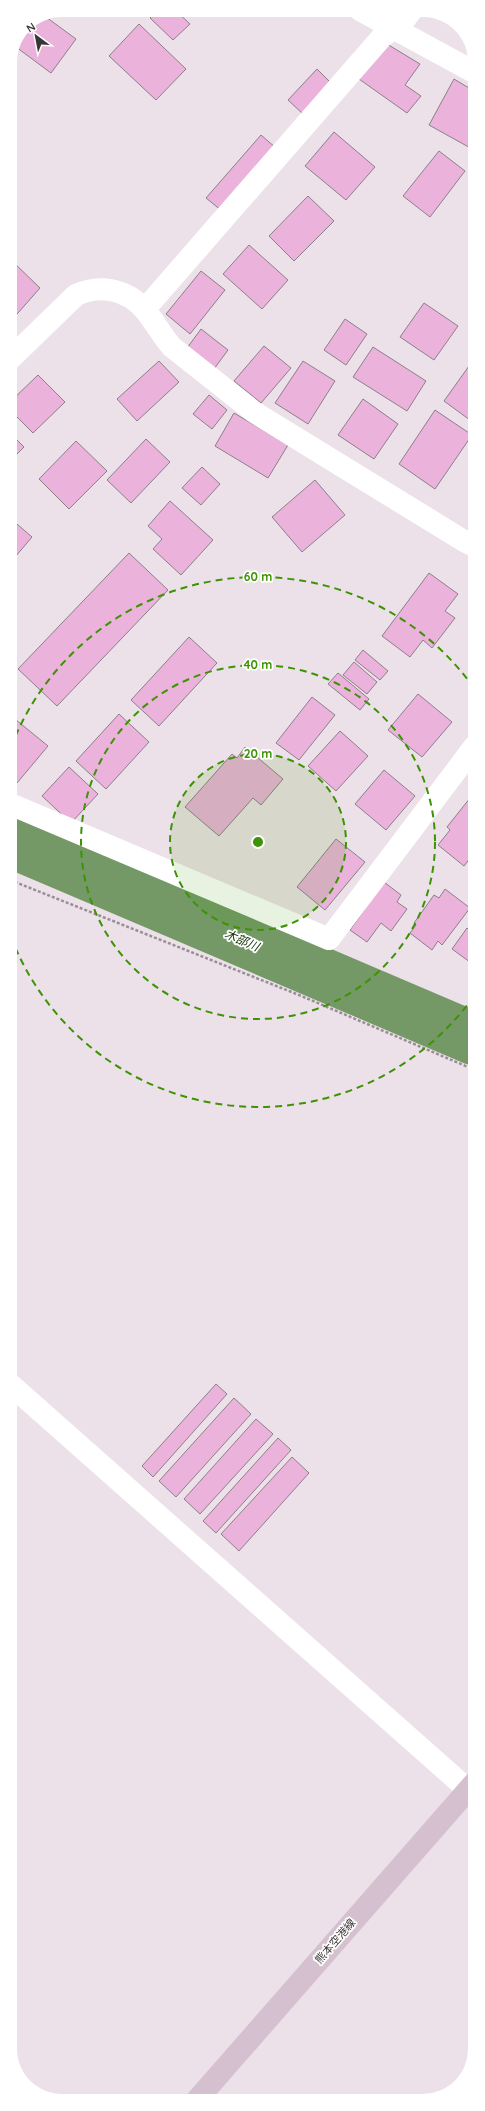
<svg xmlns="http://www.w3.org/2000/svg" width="485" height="2111" font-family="Quicksand,'Noto Sans JP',sans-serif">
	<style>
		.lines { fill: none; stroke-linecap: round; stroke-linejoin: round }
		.river { stroke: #749967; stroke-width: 53 }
		.building { fill: #ebb3db; stroke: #8b8088 }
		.path { stroke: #988f95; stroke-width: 2.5; stroke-dasharray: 3 2; stroke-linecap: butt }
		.street { stroke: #fff; stroke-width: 22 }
		.secondary { stroke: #d5c0cf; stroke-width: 22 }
		.ring { fill: none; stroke: #3c9303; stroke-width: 2; stroke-dasharray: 7 5 }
		.labels { text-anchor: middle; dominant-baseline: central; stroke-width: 3.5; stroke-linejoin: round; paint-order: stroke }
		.street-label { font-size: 11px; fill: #393437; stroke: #fff }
		.water-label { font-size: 12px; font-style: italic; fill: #133802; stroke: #fff }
		.centre { fill: #3c9303; stroke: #fff; stroke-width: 2 }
		.ring-label { font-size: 12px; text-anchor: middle; font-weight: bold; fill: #3c9303; stroke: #fff; stroke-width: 3.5; stroke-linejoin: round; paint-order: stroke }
	</style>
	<rect width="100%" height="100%" fill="#ede1e9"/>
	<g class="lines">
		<!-- river -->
		<path class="river" d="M10,841L475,1039"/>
	</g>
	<!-- building -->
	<path class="building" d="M158,10H175L190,24L173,40L150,18Z
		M46,17L76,39L51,73L16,47L35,21Z
		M139,24L186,69L156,100L109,56Z
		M387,44L420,64L405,85L421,96L407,113L359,79Z
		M317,69L332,84L303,114L288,100Z
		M454,79L474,91V150L429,125Z
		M10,81L14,85L10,90Z
		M334,132L375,167L346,200L305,166Z
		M261,135L276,148L222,211L206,198Z
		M439,151L465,171L430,217L403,196Z
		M308,196L334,221L294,261L269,236Z
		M249,245L288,280L262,309L223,274Z
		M10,259L40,288L10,322Z
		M201,271L225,290L190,334L166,314Z
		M424,303L458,326L434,360L400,337Z
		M345,319L367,334L346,365L324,350Z
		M201,329L228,350L214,369L187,348Z
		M264,346L291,368L261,403L234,381Z
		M373,347L426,381L407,411L353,377Z
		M474,359V423L444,401Z
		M159,361L179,382L137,421L117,399Z
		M303,361L335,381L308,424L275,403Z
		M38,375L65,402L33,433L10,410V402Z
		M209,395L227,410L212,429L193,414Z
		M363,399L398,424L374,459L338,435Z
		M435,410L472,435L435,489L399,464Z
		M234,413L288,445L268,478L215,446Z
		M10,433L24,447L10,461Z
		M146,439L170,462L131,503L107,480Z
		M76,441L107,471L69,509L39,479Z
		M202,467L220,484L201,505L182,488Z
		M315,480L345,515L302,552L272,517Z
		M170,501L213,540L181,575L153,549L162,539L148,526Z
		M10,518L32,537L10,563Z
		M129,553L168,590L57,706L18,669Z
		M429,573L458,594L445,611L455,618L432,648L423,640L410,657L382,636Z
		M189,637L217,663L159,726L131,700Z
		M363,650L388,671L380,680L355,660Z
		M354,662L377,682L367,694L343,675Z
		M338,673L369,699L360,710L328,684Z
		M418,694L452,722L422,757L388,730Z
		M312,697L335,715L299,760L276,743Z
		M119,714L149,742L106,789L76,761Z
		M10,715L48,746L17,783L10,778Z
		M340,731L368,756L336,791L308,766Z
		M245,747L283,779L261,805L253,798L219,836L185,807L232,754L237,758Z
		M69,767L98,794L71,823L42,796Z
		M384,770L415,796L386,830L355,804Z
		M474,793V853L464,866L438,845L450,830L447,827Z
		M336,839L365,862L325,910L297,887Z
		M384,882L401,895L397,902L407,909L391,931L381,923L367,942L350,930Z
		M445,889L470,908L442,945L438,941L432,950L410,933L416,925L414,923L434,895L439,898Z
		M467,928L474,933V965L452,949Z
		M216,1384L227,1394L153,1477L142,1466Z
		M234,1398L251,1414L176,1497L159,1481Z
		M256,1419L273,1434L200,1514L184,1499Z
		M278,1438L291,1450L216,1533L203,1521Z
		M292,1457L309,1473L239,1551L221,1534Z"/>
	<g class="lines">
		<!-- path -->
		<path class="path" d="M10,880L299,995L475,1070"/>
		<!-- street -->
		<path class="street" d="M360,10L474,72
			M145,309L382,37L405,19L412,10
			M10,359L76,295C100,284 127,289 145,310C155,322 162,336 172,347L254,412L464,541L474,546
			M10,804L329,939L474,747
			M11,1385L475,1796"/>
		<!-- secondary -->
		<path class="secondary" d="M196,2101L475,1782"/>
	</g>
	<!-- distance rings -->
	<circle cx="258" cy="842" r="88" fill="#3c9303" fill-opacity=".12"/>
	<g class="ring">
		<circle cx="258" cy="842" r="88"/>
		<circle cx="258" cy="842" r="177"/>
		<path d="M474 996A265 265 0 0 1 11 937M11 747A265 265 0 0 1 474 688"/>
	</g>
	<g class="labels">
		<!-- street labels -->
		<g class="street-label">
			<text transform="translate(335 1941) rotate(-49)">熊本空港線</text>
		</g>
		<!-- water labels -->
		<g class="water-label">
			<text transform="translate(242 940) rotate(23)">木部川</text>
		</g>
	</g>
	<!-- crop -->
	<path d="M0 0H485V2111H0ZM62 17H423A45 45 0 0 1 468 62V2049A45 45 0 0 1 423 2094H62A45 45 0 0 1 17 2049V62A45 45 0 0 1 62 17Z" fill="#fff" fill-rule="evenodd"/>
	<circle cx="258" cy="842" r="6" class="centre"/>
	<g class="ring-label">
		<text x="258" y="581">60 m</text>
		<text x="258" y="669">40 m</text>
		<text x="258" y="758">20 m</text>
	</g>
	<!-- north arrow -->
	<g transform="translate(36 36) rotate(328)" stroke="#ffffff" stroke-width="3" paint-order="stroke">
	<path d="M0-3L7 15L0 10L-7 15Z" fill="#393437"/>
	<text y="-6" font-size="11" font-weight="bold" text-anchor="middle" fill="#393437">N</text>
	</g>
</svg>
